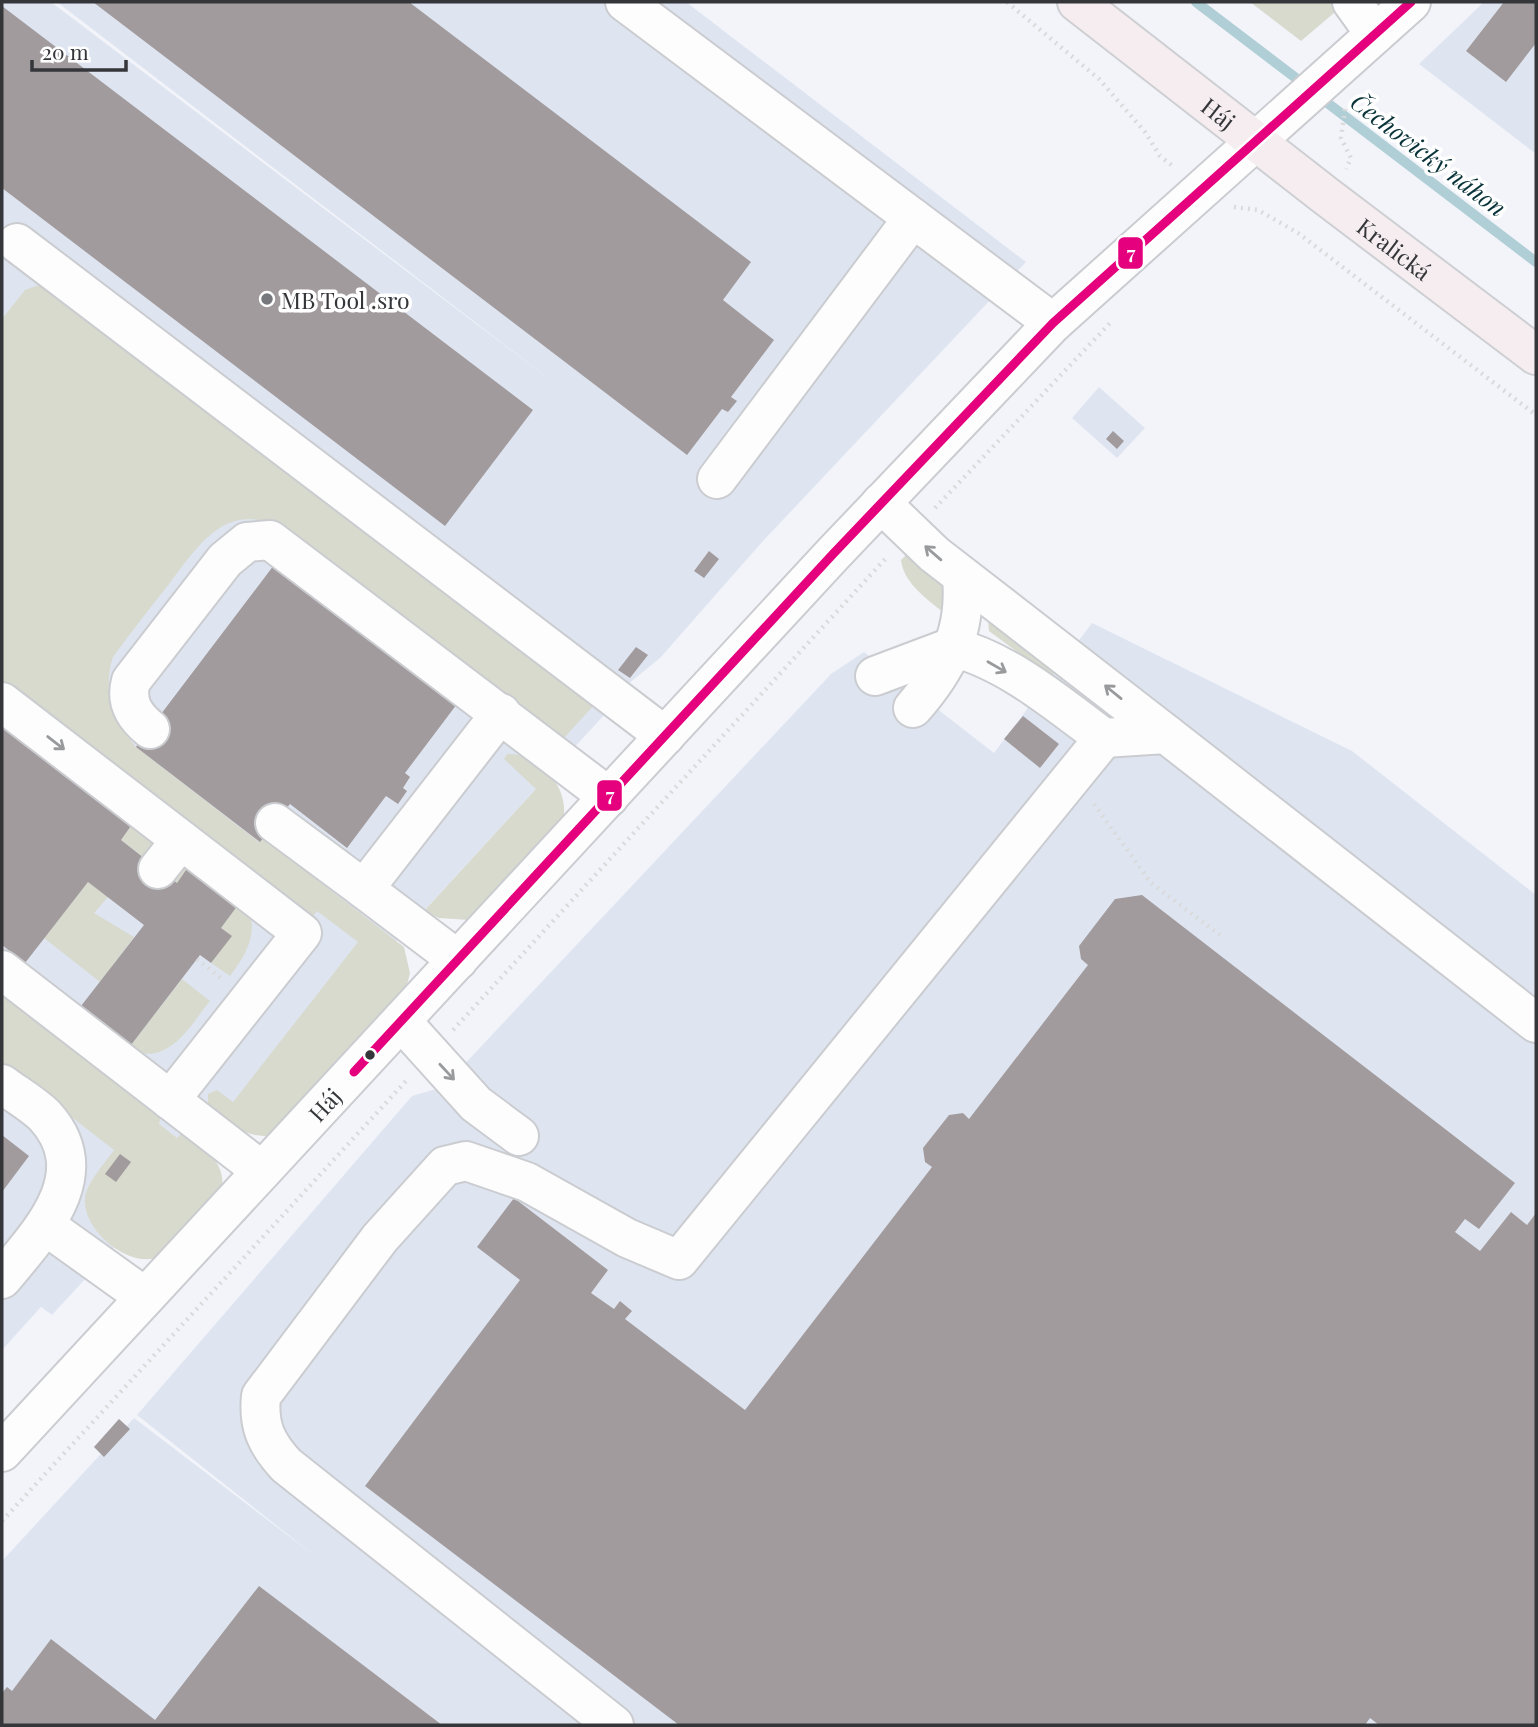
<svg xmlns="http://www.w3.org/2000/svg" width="1538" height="1727" font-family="'Playfair Display',serif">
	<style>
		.built { fill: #dfe5f0 }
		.green { fill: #d7dacd }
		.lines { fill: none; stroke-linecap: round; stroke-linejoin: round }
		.stream { stroke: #b0ced5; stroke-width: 10 }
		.building { fill: #a19b9d }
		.minor-casing { stroke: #caccd0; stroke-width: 42 }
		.major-casing { stroke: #cecfd2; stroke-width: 42 }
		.path { stroke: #d9dadb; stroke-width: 4.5; stroke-dasharray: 2 5; stroke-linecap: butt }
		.minor { stroke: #fdfdfe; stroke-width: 38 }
		.major { stroke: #f5edef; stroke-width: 38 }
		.bus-1-casing { stroke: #fff; stroke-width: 14 }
		.bus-1 { stroke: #e5007d; stroke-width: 9 }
		.oneway { stroke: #989a9c }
		.poi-dot { fill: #76787d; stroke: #fff; stroke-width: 2.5 }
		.bus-dot { fill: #34363a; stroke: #fff; stroke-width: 2.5 }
		.labels { text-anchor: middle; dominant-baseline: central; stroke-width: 7; stroke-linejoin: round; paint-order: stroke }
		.street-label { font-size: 23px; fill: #34363a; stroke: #fff }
		.poi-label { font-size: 23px; fill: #34363a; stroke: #fff; text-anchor: start }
		.water-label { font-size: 24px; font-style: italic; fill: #093339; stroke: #fff }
		.line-badge { stroke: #fff; stroke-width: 2.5 }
		.badge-label { font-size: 19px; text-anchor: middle; font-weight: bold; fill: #fff }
	</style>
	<rect width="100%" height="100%" fill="#f2f4fa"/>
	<!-- built -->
	<path class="built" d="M2,2H51L561,388L57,2H686L1026,262L763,541L660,658L627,685L606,713L52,1315L41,1307L2,1350Z
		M1484,2H1536V154L1419,64Z
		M1099,387L1145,428L1117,458L1072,418Z
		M1092,623L1352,751L1536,895V1725H2V1561L134,1418L315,1556L137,1415L412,1096L443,1087L831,674L864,652L994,753Z"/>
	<!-- green -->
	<path class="green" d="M1250,2H1336L1341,7L1301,41Z
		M39,285L595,704L564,738L295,535C231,496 205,536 169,584C150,608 131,632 113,657C102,691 113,720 136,747L259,842L263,838L404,947L410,973L404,997L275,1135C245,1140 230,1123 208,1106V1094L217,1090L233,1102L358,942L317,911L312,917L2,695V319L25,290Z
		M906,555L914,556L947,579L948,616C930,601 904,585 901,560Z
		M988,620L1061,664L1051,677L989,631Z
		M507,754C540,752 573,791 562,823L469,920L439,918L424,911L536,789L504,759Z
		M133,823L188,867L177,883L121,840Z
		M88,882L108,897L94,913L134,937L100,982L44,938Z
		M238,905L249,912C258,936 244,957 230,976L211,963L231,936L221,928Z
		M182,979L210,1001C189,1027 168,1068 128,1049Z
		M2,989L162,1112L159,1124L177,1138L182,1133C203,1149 226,1160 222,1189C210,1202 171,1252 159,1257C128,1269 81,1229 85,1197C88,1181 105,1163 114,1150L2,1063Z"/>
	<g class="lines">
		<!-- stream -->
		<path class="stream" d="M1196,2L1305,85
			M1317,95L1536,262"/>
	</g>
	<!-- building -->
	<path class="building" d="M93,2H409L751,262L723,300L774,340L731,397L737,401L728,412L722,409L687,455Z
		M1504,2H1536V43L1506,82L1466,51Z
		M2,6L533,410L445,526L2,188Z
		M1113,431L1124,441L1117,449L1106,439Z
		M709,551L719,559L704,578L694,571Z
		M274,565L457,704L405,773L410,777L403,788L407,791L398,804L386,796L347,848L290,804L260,842L136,747Z
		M636,647L648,655L630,678L618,670Z
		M1023,716L1059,744L1040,768L1004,739Z
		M2,722L133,823L121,840L158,869L177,883L188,867L238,905L221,928L232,936L211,963L200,955L131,1045L81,1006L144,925L88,882L25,963L2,945Z
		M1142,895L1515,1183L1479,1229L1465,1219L1455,1232L1480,1251L1511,1212L1527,1225L1536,1213V1725H1379L1370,1718L1365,1725H679L365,1486L520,1280L477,1247L514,1198L608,1270L591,1293L614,1309L620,1301L632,1311L625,1319L745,1410L932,1167L925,1162L923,1148L949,1115L963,1113L969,1119L1088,965L1081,959L1079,946L1115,899Z
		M2,1135L29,1156L2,1192Z
		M120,1154L131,1162L116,1182L105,1174Z
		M119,1419L130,1429L104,1457L94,1447Z
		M259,1586L442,1725H2V1693L7,1687L12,1691L51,1639L155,1720Z"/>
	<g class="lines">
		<defs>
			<g id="minor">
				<path d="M625,2L1053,323"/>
				<path d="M1352,2L1375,34"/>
				<path d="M17,243L665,736"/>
				<path d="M717,479L913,218"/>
				<path d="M881,503L934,554L1166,734"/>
				<path d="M875,676L952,647C1008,661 1058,704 1104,738L1166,734L1536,1023"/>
				<path d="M2,702L302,933L170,1100"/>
				<path d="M913,708C948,668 967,631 962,577"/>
				<path d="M150,729C134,716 125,702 131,681L225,560L247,542L270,540L609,797"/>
				<path d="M275,823L364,889L501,713"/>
				<path d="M158,869L181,840"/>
				<path d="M364,889L458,960"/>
				<path d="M2,970L262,1171"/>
				<path d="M401,1021L476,1104L519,1136"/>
				<path d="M2,1084C15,1094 33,1104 45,1116C98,1175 39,1234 2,1279"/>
				<path d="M46,1226L145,1297"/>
				<path id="s1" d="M2,1452L833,554L1053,323L1411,2"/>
				<path d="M614,1725L286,1465C266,1443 258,1426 261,1396L380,1238L445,1166L466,1161L527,1182L627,1238L679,1260L1104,738"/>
			</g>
			<g id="major">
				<path id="s2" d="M1077,2L1326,196L1536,355"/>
			</g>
		</defs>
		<!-- minor casing -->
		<use href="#minor" class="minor-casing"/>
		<!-- major casing -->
		<use href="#major" class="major-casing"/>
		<!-- path -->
		<path class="path" d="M1007,2L1099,79L1145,132L1160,156L1175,168
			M1345,109L1341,138L1351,158L1346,169
			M1234,207L1258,210L1298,233L1536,415
			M935,508L1112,321
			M1094,804L1151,883L1220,935
			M197,959L223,980
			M453,1030L887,557
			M2,1521L407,1080"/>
		<!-- minor -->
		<use href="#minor" class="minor"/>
		<!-- major -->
		<use href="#major" class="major"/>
		<defs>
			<path id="bus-1" d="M354,1072L833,554L1053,323L1411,2"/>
		</defs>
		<!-- bus-1 casing -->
		<use href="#bus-1" class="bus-1-casing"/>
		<!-- bus-1 -->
		<use href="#bus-1" class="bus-1"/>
	</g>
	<!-- one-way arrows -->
	<defs><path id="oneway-shaft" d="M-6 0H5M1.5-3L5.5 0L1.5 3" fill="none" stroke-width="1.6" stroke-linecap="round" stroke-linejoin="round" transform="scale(1.75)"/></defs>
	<g class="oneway">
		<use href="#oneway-shaft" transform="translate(933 553) rotate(-139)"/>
		<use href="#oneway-shaft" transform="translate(997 667) rotate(30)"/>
		<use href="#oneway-shaft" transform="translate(1113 692) rotate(-141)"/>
		<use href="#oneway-shaft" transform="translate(56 743) rotate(38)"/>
		<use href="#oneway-shaft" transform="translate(447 1072) rotate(47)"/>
	</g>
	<!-- markers -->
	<circle class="poi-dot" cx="267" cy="299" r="7"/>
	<circle class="bus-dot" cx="370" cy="1055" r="6"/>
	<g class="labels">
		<!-- street labels -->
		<g class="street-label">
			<text stroke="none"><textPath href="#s2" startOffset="180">Háj</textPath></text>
			<text stroke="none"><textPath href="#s2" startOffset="402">Kralická</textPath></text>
			<text stroke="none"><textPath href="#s1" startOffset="474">Háj</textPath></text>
		</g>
		<!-- poi labels -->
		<g class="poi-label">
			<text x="281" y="299">MB Tool .sro</text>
		</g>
		<!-- water labels -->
		<g class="water-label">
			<text transform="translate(1429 154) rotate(37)">Čechovický náhon</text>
		</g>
	</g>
	<g class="line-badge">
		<rect x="1117" y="236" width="27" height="34" rx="7" fill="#e5007d"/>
		<rect x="596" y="779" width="27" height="33" rx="7" fill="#e5007d"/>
	</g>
	<g class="badge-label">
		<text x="1131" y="260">7</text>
		<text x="610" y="802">7</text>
	</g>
	<!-- border -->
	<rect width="1538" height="1727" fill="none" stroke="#34363a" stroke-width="7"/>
	<!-- scale -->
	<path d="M32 60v10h94v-10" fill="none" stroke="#34363a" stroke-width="3.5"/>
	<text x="42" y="60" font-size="21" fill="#34363a" stroke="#ffffff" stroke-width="5" paint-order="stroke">20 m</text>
</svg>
